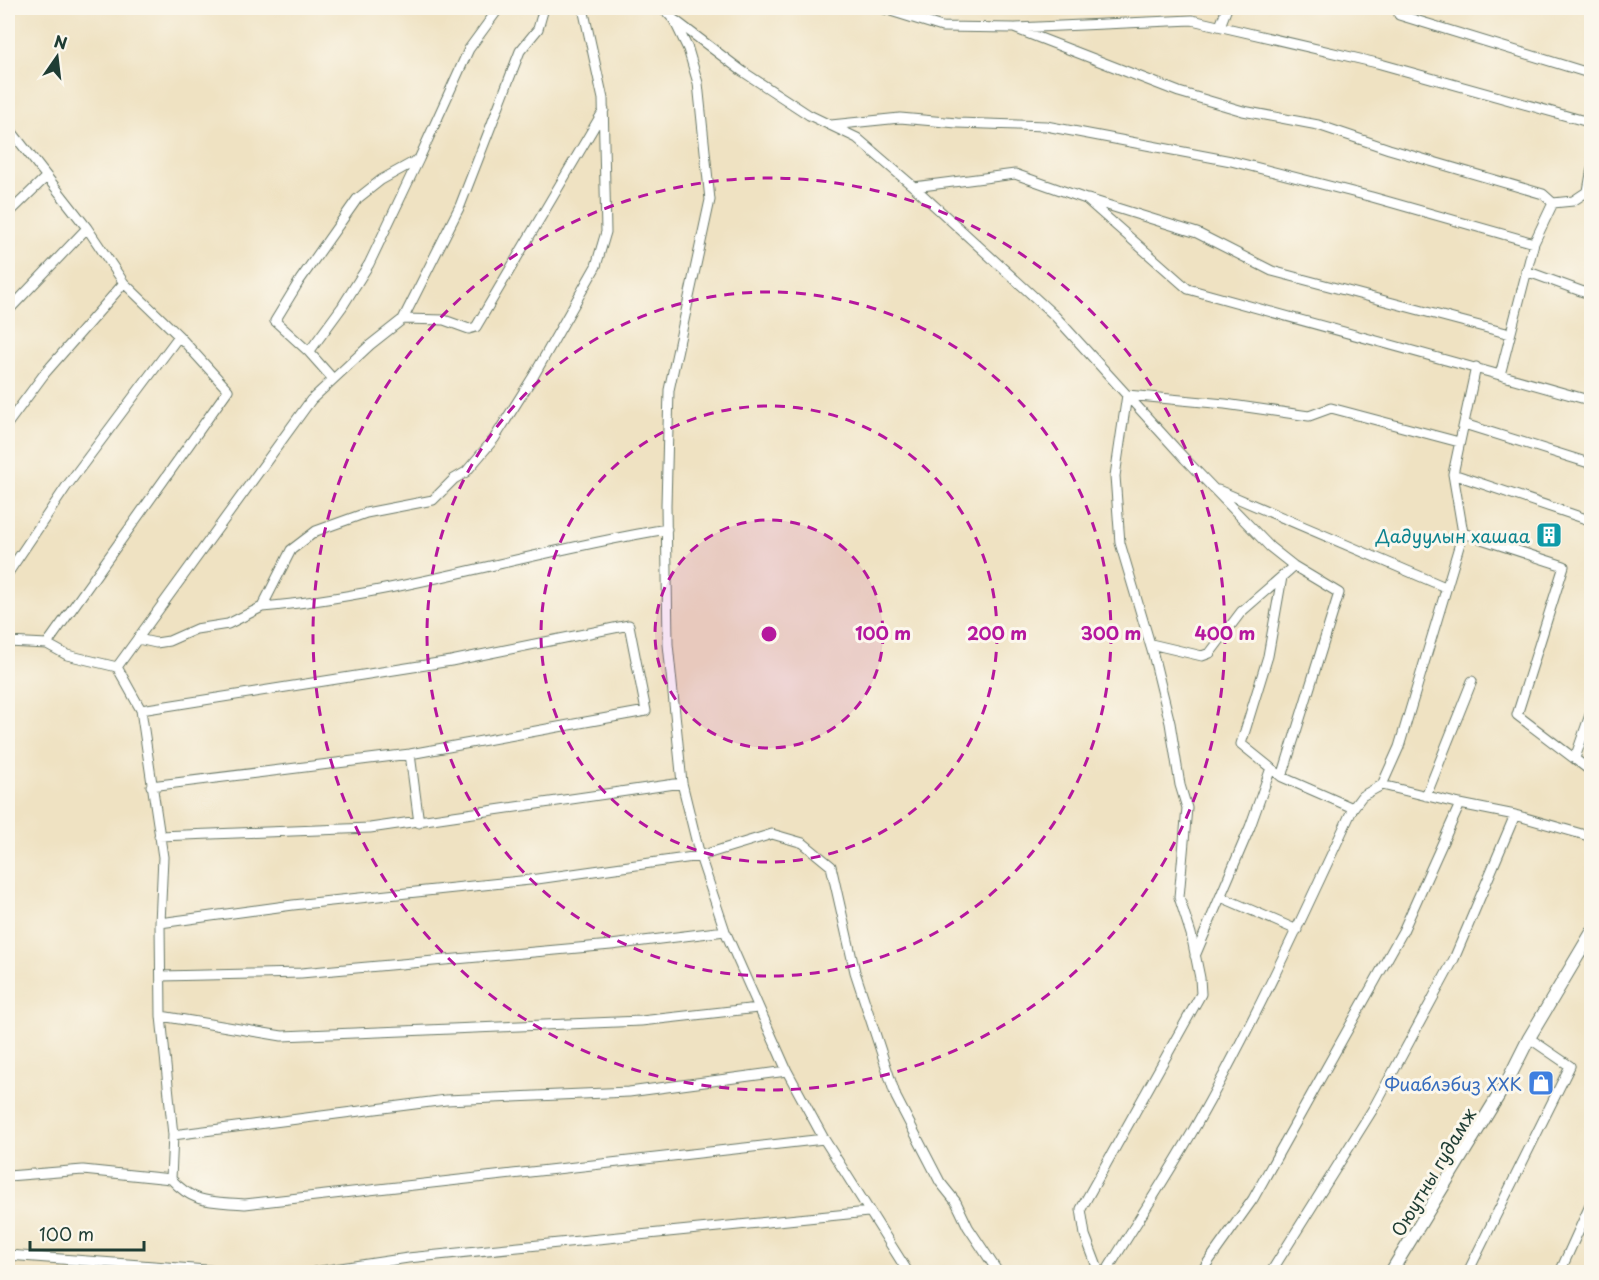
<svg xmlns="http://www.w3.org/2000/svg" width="1599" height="1280" font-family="'Playpen Sans',sans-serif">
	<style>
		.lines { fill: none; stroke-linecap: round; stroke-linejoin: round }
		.street-casing { stroke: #687766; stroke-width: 11 }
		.secondary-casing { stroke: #687766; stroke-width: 14 }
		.street { stroke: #fff; stroke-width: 9 }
		.secondary { stroke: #fff; stroke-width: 12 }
		.ring { fill: none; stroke: #b5179e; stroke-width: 3; stroke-dasharray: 10 8 }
		.labels { text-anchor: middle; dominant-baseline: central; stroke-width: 6; stroke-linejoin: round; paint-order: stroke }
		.culture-label { font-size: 18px; fill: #0d838f; stroke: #fbf7ec; text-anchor: end }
		.shop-label { font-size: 18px; fill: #366cbe; stroke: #fbf7ec; text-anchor: end }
		.street-label { font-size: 18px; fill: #1f3d34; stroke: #fbf7ec }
		.centre { fill: #b5179e; stroke: #fbf7ec; stroke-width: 3 }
		.ring-label { font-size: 18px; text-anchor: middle; font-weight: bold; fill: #b5179e; stroke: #fbf7ec; stroke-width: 6; stroke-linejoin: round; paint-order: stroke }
	</style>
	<rect width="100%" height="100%" fill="#fbf7ec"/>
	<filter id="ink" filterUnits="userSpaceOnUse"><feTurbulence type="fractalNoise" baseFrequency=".0167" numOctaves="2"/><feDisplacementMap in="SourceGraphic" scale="12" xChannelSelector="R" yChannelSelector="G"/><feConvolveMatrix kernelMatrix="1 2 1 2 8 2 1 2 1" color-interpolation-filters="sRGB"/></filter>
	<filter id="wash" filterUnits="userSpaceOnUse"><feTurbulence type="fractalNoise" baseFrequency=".008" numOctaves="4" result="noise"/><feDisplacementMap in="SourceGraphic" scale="24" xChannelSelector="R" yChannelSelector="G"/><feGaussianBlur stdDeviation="1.35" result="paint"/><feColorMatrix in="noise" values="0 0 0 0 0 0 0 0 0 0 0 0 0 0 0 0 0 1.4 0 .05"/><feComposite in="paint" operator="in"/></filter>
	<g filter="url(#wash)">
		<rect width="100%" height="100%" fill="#efe2c2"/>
	</g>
	<g filter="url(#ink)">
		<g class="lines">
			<defs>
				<path id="street" d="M663,8L674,20L688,49L698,83L710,200L669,390L666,505L668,644L682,783L700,856L725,931L787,1071L824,1139L908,1272
					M881,8L942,27L1014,28L1179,92L1243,111L1318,125L1389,149L1543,194L1553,203L1573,201L1588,191
					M1399,15L1592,74
					M676,21L742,71L809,115L857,138L914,187L1015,174L1086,199L1188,289L1500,375
					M1220,26L1227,8
					M1016,28L1192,20L1377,63L1592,123
					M831,125L900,118L957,123L1046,126L1231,161L1372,197L1534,243
					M8,127L87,228L124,283L179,336L228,390L47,644
					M419,159L469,49L499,8
					M914,187L1055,316L1185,459L1270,547L1294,566L1339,593L1282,777
					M1588,191L1592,168
					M1088,199L1197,233L1272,271L1510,334
					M1553,203L1534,243L1500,375L1592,401
					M8,214L46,177
					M1526,271L1589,294L1592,298
					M8,311L87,228
					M403,319L444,320L469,329L476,327L604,110
					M309,352L342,307L369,264L419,159L381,180L357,199L300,280L275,321L309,352L333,379
					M8,423L45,373L124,283
					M1464,424L1592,464
					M1453,474L1476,367
					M1218,490L1445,587
					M1463,533L1564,566L1517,715L1592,772
					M8,573L66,487L179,336
					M1282,577L1268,656L1241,744L1282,777L1353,808
					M262,607C399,595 531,551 667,529
					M138,639L156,643L169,641L196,629L228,624L262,607L291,550L316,531L366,513L433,500L454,479L466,472L494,439L533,377L596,266L606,232L603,99L583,8
					M8,642L47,644L67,655L117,667L141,710L163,857L160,923L161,1016L173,1135L171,1179L83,1170L8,1176
					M1151,644L1202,656L1210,653L1241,612L1294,566
					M117,667L311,400L370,345L403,319L460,206L520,51L538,29L544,8
					M141,710L451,661L629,625L646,711L410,754L151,786
					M410,754L419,823
					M1575,758L1592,709
					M1382,785L1460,804L1515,815L1592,837
					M1426,796L1472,681
					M159,836L370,828L682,783
					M1221,897L1297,930
					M160,923L293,905L530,880L700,856L772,834L803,843L831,866L855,972L896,1097L940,1182L956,1202L968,1227L998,1272
					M1195,956L1250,827L1271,768
					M161,976L301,973L611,945L725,931
					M161,1016L282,1036L641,1021L758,1008
					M173,1135L446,1100L629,1092L787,1071
					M171,1179C195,1205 212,1201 245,1204L824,1139
					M8,1255L233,1272
					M314,1272L408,1258L868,1212
					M1099,1272L1085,1235L1081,1209L1201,994L1200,978L1191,934L1179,897L1187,808L1180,785L1170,723L1153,654L1120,543L1115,476L1127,395L1225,404L1309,416L1331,408L1459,442
					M1106,1272C1135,1225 1166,1178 1194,1129C1253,1025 1303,916 1353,808L1362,796L1382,785L1399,747L1463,533L1453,474L1592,521
					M1201,1272L1253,1199L1403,931L1460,804
					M1271,1272L1373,1109L1454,959L1515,815
					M1468,1272L1570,1066L1529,1038
					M1560,1272L1592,1201"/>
				<path id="secondary" d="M1391,1272L1508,1080L1529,1038L1592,932"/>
			</defs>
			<!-- street casing -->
			<use href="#street" class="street-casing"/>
			<!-- secondary casing -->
			<use href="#secondary" class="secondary-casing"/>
			<!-- street -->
			<use href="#street" class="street"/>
			<!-- secondary -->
			<use href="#secondary" class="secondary"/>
		</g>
	</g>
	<!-- distance rings -->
	<circle cx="769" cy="634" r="114" fill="#b5179e" fill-opacity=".12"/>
	<g class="ring">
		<circle cx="769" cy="634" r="114"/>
		<circle cx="769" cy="634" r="228"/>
		<circle cx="769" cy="634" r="342"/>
		<circle cx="769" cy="634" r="456"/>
	</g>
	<!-- icons -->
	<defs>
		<symbol id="building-square" viewBox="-11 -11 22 22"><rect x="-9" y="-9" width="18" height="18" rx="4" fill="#0f9aa8" stroke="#fbf7ec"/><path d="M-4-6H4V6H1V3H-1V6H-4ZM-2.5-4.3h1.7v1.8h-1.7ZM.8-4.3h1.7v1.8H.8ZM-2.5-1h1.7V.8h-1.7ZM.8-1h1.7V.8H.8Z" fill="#fff"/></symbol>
		<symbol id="shop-square" viewBox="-11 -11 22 22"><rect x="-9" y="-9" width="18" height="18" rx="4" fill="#3f7fe0" stroke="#fbf7ec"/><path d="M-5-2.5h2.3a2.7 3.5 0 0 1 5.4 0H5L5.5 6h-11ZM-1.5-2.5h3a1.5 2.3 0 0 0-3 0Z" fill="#fff"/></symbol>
	</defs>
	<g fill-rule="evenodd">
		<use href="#building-square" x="1534" y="520" width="30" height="30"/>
		<use href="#shop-square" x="1526" y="1068" width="30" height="30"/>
	</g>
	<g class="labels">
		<!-- culture labels -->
		<g class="culture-label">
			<text x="1530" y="535">Дадуулын хашаа</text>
		</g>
		<!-- shop labels -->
		<g class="shop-label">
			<text x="1522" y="1083">Фиаблэбиз ХХК</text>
		</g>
		<!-- street labels -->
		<g class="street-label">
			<text transform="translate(1433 1172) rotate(-59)">Оюутны гудамж</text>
		</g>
	</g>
	<circle cx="769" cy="634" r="9" class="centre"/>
	<g class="ring-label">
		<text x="883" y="640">100 m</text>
		<text x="997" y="640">200 m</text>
		<text x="1111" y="640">300 m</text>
		<text x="1225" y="640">400 m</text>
	</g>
	<!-- margin -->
	<rect width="1599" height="1280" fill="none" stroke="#fbf7ec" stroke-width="30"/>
	<!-- north arrow -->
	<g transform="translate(57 57) rotate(14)" stroke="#fbf7ec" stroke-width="4.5" paint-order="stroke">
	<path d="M0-4.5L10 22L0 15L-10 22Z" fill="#1f3d34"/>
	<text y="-9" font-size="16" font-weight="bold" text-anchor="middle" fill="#1f3d34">N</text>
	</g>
	<!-- scale -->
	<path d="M30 1241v9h114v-9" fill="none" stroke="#1f3d34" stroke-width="3"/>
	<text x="39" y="1241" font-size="18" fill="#1f3d34" stroke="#fbf7ec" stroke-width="4.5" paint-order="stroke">100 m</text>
</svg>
